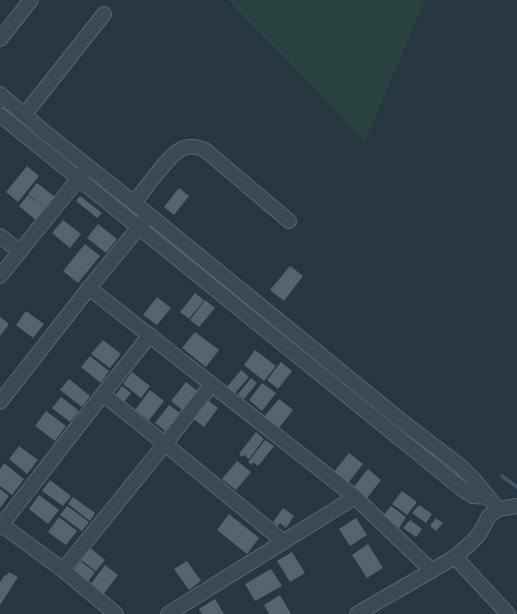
<svg xmlns="http://www.w3.org/2000/svg" width="517" height="614" font-family="Poppins,sans-serif">
	<style>
		.green { fill: #294341 }
		.lines { fill: none; stroke-linecap: round; stroke-linejoin: round }
		.stream { stroke: #3e586a; stroke-width: 3.5 }
		.building { fill: #53646f }
		.minor-casing { stroke: #5a666f; stroke-width: 16 }
		.minor { stroke: #3c4952; stroke-width: 14 }
	</style>
	<rect width="100%" height="100%" fill="#273742"/>
	<!-- green -->
	<path class="green" d="M228,0H425L365,141Z"/>
	<g class="lines">
		<!-- stream -->
		<path class="stream" d="M502,476L517,487"/>
	</g>
	<!-- building -->
	<path class="building" d="M27,166L39,176L18,202L6,192Z
		M37,183L55,197L46,209L28,194Z
		M179,188L189,196L174,215L164,207Z
		M28,195L46,209L37,221L19,206Z
		M80,196L102,213L97,218L76,201Z
		M63,220L81,234L70,248L52,233Z
		M98,224L117,239L106,253L87,238Z
		M85,244L100,256L78,283L63,271Z
		M290,266L303,276L284,301L270,290Z
		M195,293L204,300L189,319L180,312Z
		M157,297L171,308L157,325L143,315Z
		M205,300L215,308L199,327L190,320Z
		M26,311L44,324L33,338L16,325Z
		M0,317L9,324L0,336Z
		M195,332L219,350L206,367L182,348Z
		M103,340L121,354L110,368L91,354Z
		M255,350L276,366L264,381L244,365Z
		M90,356L109,371L101,383L81,367Z
		M281,362L292,371L278,389L267,380Z
		M241,370L249,377L235,393L227,387Z
		M132,372L150,386L141,398L123,384Z
		M251,378L257,383L244,399L238,394Z
		M69,379L90,396L82,407L60,390Z
		M186,382L200,393L185,412L171,401Z
		M262,383L276,393L262,411L249,400Z
		M122,386L131,393L123,403L114,397Z
		M150,390L164,401L149,420L135,410Z
		M61,397L79,411L70,422L52,408Z
		M204,397L218,408L204,427L190,416Z
		M279,399L293,410L278,429L263,418Z
		M169,405L183,415L169,434L155,423Z
		M46,411L66,426L55,441L35,426Z
		M256,432L264,439L249,459L244,455L242,457L239,454Z
		M265,440L274,446L258,466L253,462L252,465L248,462Z
		M19,446L38,460L27,474L9,459Z
		M349,453L363,464L348,483L334,472Z
		M237,461L251,472L236,490L222,479Z
		M4,463L24,479L12,495L0,486V469Z
		M368,469L381,480L367,498L353,488Z
		M50,480L71,496L63,506L42,491Z
		M0,489L9,496L0,508Z
		M402,491L417,502L407,515L392,504Z
		M39,495L59,510L48,524L29,509Z
		M73,497L95,513L90,521L68,504Z
		M419,505L432,514L426,523L412,513Z
		M67,506L89,522L82,531L60,515Z
		M391,506L406,517L399,528L383,516Z
		M283,508L294,516L286,528L280,523L278,526L273,522Z
		M229,514L259,538L247,554L217,530Z
		M59,517L77,531L66,545L48,532Z
		M356,518L367,535L350,546L339,529Z
		M436,518L443,523L436,531L430,526Z
		M410,520L422,529L416,537L403,528Z
		M368,544L383,568L367,578L352,555Z
		M90,548L105,560L96,571L81,560Z
		M292,552L305,573L290,582L277,561Z
		M80,561L95,572L87,583L73,572Z
		M187,561L201,581L189,590L174,569Z
		M105,565L118,575L103,595L90,585Z
		M271,569L282,586L255,601L245,584Z
		M9,572L18,577L0,605V582L5,575L6,576Z
		M280,595L291,614H269L264,605Z
		M215,599L224,614H202L199,609Z"/>
	<g class="lines">
		<defs>
			<path id="minor" d="M0,39L31,0
				M0,94L42,130L149,215L399,419L459,465L476,482L498,509
				M25,114L104,14
				M0,115L461,488L473,496L488,497
				M134,203C144,191 171,151 184,148C191,145 198,147 205,150L289,221
				M144,221L89,288L355,497L432,571
				M0,236L19,251
				M0,276L84,172
				M211,385L165,444L284,542
				M0,402L89,288
				M2,525L63,570L116,614
				M0,527L103,394
				M455,557L508,614
				M63,570L165,444L103,394L150,335
				M168,614L355,497
				M357,614L455,557L474,540L480,533L489,516L498,509L517,506"/>
		</defs>
		<!-- minor casing -->
		<use href="#minor" class="minor-casing"/>
		<!-- minor -->
		<use href="#minor" class="minor"/>
	</g>
</svg>
